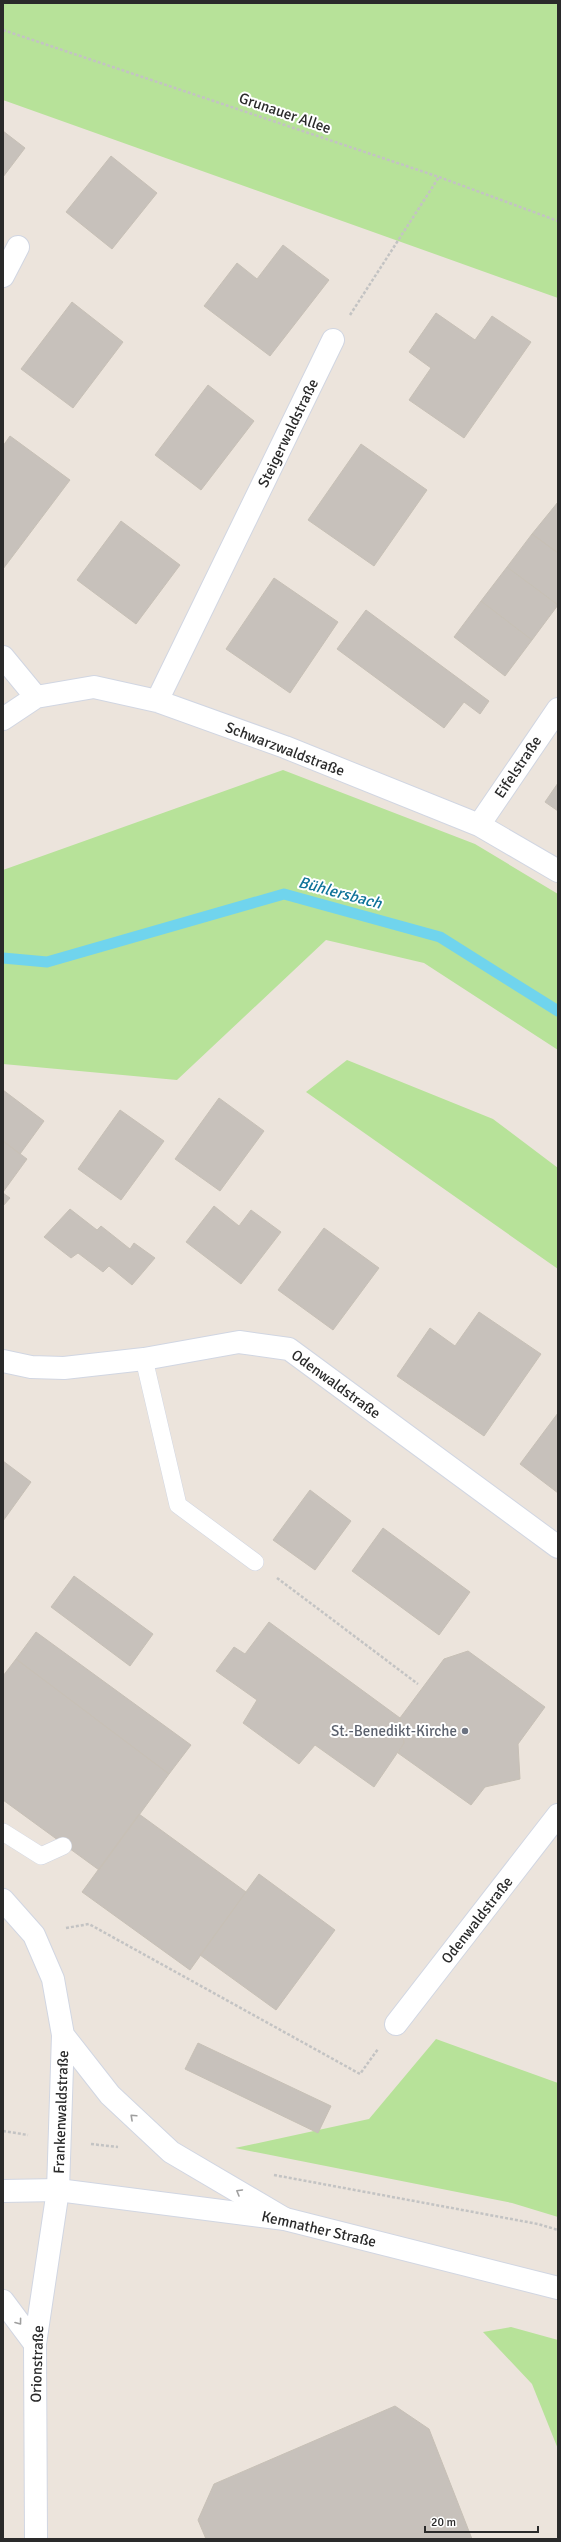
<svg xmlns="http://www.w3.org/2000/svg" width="561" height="2542" font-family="Signika,sans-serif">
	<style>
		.green { fill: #b7e299 }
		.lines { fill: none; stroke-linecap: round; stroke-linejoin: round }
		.stream { stroke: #70d4ed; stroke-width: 11 }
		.building { fill: #c7c1bb; stroke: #c7c0b6 }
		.service-casing { stroke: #d1d6e2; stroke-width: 18 }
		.minor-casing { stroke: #d1d6e2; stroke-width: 24 }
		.secondary-casing { stroke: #d1d6e2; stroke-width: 24 }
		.path { stroke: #c3c3c3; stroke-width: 2.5; stroke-dasharray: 3 2; stroke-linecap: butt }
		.service { stroke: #fff; stroke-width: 17 }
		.minor { stroke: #fff; stroke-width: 22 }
		.secondary { stroke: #fff; stroke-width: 22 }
		.oneway { stroke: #9f9f9f }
		.worship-dot { fill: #6b7280; stroke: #fff; stroke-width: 1.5 }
		.labels { text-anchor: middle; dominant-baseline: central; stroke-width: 4; stroke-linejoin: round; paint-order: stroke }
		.street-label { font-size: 15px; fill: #2a2a2a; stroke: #fff }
		.worship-label { font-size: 15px; fill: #5b616d; stroke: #fff; text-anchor: end }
		.water-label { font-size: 16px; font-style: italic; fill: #0f7399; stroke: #fff }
	</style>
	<rect width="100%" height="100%" fill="#ece4dc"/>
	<!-- green -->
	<path class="green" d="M3,3H558V298L3,100Z
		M283,770L475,844L558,894V1050L424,963L326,940L177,1080L3,1064V870Z
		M347,1060L493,1119L558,1168V1269L306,1092Z
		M436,2039L558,2083V2217L512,2203L235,2148L369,2119Z
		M511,2327L558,2340V2449L532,2384L483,2332Z"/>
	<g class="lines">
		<!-- stream -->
		<path class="stream" d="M3,958L47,962L284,894L440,937L558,1011"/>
	</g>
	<!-- building -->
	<path class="building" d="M3,131L25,148L3,177Z
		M111,156L157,193L112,249L66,212Z
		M283,245L329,280L270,356L204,306L237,263L257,279Z
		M72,302L123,342L73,408L21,369Z
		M436,313L475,340L492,316L531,342L464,438L409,400L431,368L409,352Z
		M208,385L254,421L201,490L155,455Z
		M10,436L70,480L3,569V446Z
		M361,444L427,490L374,566L308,520Z
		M558,502V553L532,534Z
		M121,521L180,565L136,624L77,580Z
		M532,534L558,553V605L507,567Z
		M507,567L558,605L532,640L481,601Z
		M274,578L338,622L290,693L226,649Z
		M481,601L532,640L505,676L454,637Z
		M366,610L489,701L480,714L464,702L444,728L337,649Z
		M558,783V811L545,802Z
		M3,1090L44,1121L20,1154L3,1141Z
		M219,1098L264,1131L220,1191L175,1159Z
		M120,1110L164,1141L121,1200L78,1169Z
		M3,1141L27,1159L3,1192Z
		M3,1193L10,1198L3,1206Z
		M214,1206L239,1226L251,1210L281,1232L241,1284L186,1242Z
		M70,1209L97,1230L101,1226L130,1249L134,1243L155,1258L132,1285L109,1266L103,1272L78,1253L71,1258L44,1237Z
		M324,1228L379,1268L333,1330L278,1290Z
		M479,1312L541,1354L484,1436L397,1376L430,1328L455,1346Z
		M558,1413V1493L520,1464Z
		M3,1461L31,1482L3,1521Z
		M310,1490L351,1521L315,1570L273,1540Z
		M383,1528L470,1592L439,1635L352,1571Z
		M74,1576L153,1634L130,1666L51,1607Z
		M269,1622L400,1718L404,1743L374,1787L315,1745L299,1764L243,1723L257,1700L216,1671L234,1647L245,1654Z
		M36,1632L191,1745L169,1774L16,1659Z
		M468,1651L545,1707L518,1744L520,1779L485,1787L471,1805L398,1753L404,1743L400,1718L444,1659Z
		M16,1659L169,1774L99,1870L3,1800V1676Z
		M139,1814L246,1892L190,1970L82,1892Z
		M259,1874L335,1930L276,2010L200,1955Z
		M198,2043L331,2106L318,2133L185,2069Z
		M395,2406L429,2429L472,2539H206L198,2520L214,2484Z"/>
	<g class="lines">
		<defs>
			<path id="service" d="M144,1359L178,1505L255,1562
				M3,1832L41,1856L63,1846"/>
			<path id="minor" d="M3,276L18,247
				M3,657L36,697
				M157,701L333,340
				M3,719L36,697L94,687L157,701L285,747L479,825L558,871
				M479,825L558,709
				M3,1361L31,1367L64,1368L144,1359L239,1342L289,1349L558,1547
				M3,1900L34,1935L53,1979L63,2035L58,2190L35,2344L36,2539
				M396,2024L558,1815
				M63,2035L110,2095L171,2152L285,2219
				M3,2301L35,2344"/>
			<path id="secondary" d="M3,2191L58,2190L285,2219L558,2288"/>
		</defs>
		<!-- service casing -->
		<use href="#service" class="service-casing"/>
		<!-- minor casing -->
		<use href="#minor" class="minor-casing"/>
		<!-- secondary casing -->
		<use href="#secondary" class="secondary-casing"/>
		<!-- path -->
		<path class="path" d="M3,30L439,177L558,221
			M350,315L439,177
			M277,1578L418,1684
			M66,1928L89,1924L360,2074L378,2049
			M3,2131L28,2135
			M91,2144L118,2147
			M274,2175L538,2224L558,2230"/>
		<!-- service -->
		<use href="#service" class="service"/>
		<!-- minor -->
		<use href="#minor" class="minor"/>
		<!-- secondary -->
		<use href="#secondary" class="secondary"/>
	</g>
	<!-- one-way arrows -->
	<defs><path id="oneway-chevron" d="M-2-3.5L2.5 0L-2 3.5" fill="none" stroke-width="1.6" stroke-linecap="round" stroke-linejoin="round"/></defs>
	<g class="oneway">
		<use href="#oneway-chevron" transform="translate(133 2117) rotate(-137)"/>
		<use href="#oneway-chevron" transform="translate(239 2192) rotate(-150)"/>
		<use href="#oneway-chevron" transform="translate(19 2322) rotate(53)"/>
	</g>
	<!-- markers -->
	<circle class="worship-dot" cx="465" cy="1731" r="4"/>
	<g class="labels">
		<!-- street labels -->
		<g class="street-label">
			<text transform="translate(285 113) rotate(19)">Grunauer Allee</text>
			<text transform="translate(288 433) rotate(-64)">Steigerwaldstraße</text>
			<text transform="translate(285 749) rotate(21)">Schwarzwaldstraße</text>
			<text transform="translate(518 767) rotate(-56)">Eifelstraße</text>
			<text transform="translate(336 1384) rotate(36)">Odenwaldstraße</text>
			<text transform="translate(477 1920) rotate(-52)">Odenwaldstraße</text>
			<text transform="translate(61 2112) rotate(-88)">Frankenwaldstraße</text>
			<text transform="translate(319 2229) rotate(13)">Kemnather Straße</text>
			<text transform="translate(37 2364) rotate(-88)">Orionstraße</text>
		</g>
		<!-- worship labels -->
		<g class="worship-label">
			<text x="457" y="1731">St.-Benedikt-Kirche</text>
		</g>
		<!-- water labels -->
		<g class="water-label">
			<text transform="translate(340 893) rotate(15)">Bühlersbach</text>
		</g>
	</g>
	<!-- border -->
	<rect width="561" height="2542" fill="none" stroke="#2a2a2a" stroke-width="8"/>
	<!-- scale -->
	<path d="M425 2526v6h113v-6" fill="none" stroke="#2a2a2a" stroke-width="2"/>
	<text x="431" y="2526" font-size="12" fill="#2a2a2a" stroke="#ffffff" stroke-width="3" paint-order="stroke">20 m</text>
</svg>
